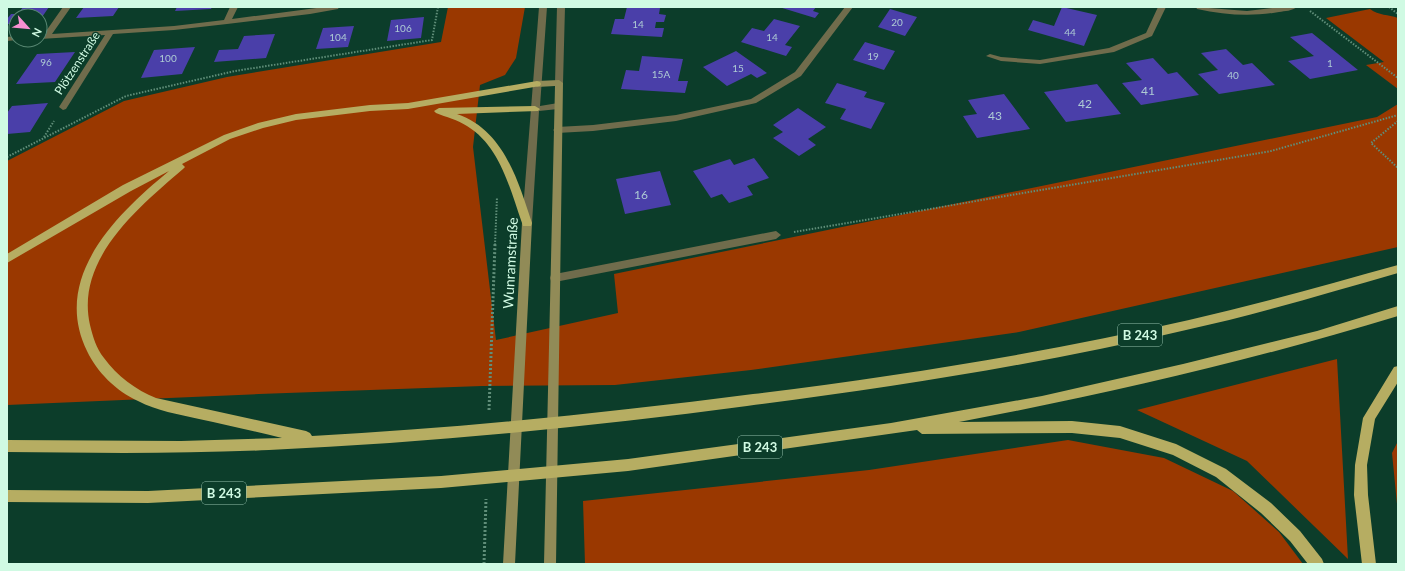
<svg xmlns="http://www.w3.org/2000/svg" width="1405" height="571" font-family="Lato,sans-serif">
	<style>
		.green { fill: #9a3800 }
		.building { fill: #4a3fa9 }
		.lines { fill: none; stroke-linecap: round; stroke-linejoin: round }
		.path-far1 { stroke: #608e79; stroke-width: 2; stroke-dasharray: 1.5 1.5; stroke-linecap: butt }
		.path { stroke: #608e79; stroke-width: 3; stroke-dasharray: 2 2; stroke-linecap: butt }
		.service { fill: #706c4c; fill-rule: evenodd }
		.minor { fill: #706c4c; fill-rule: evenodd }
		.tertiary { fill: #706c4c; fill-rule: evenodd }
		.secondary { fill: #918b57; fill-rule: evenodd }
		.trunk { fill: #b6ad62; fill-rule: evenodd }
		.labels { text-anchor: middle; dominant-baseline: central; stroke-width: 3; stroke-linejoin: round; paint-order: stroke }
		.far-number-label { font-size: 10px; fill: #aecbd4 }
		.far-street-label { font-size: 12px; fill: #d0fae3; stroke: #0c3d2a }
		.number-label { font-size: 12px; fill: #aecbd4 }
		.shield { fill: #0c3d2a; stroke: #95c1ac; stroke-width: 1 }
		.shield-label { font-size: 13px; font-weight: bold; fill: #d0fae3 }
		.street-label { font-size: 14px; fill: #d0fae3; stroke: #0c3d2a }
	</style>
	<rect width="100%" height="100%" fill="#0c3d2a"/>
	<!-- green -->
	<path class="green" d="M448,7H525L516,58L505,75L480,85L473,147L496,340L618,313L614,274L1377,117L1398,104V247L1019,332L751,370L615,385L482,386L259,394L7,405V161L124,101L227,77L441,42Z
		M1370,9C1379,16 1388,14 1398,18V89L1366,65L1384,62L1326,18Z
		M1337,359L1348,559L1247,461L1137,410Z
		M1068,440L1164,458L1233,491L1279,532L1303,564H585L583,501L869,470Z
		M1398,441V514L1392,453Z"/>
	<!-- building -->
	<path class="building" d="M23,7H49L40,20V16H16V24H7V19L11,14H18Z
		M84,7H119L113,16L76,18Z
		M177,7H212L211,9L175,11Z
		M627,7L660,8L659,14L666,15L664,22H656L655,28H664L662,37L611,34L615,19H624Z
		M779,7H816L813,11L819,13L815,18Z
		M1062,7L1097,15L1084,46L1028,30L1033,20L1054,26Z
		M890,9L917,17L905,36L878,27Z
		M424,17L421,38L387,41L391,20Z
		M774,19L800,26L785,45L792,47L786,56L741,42L752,28L764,31Z
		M354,26L348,47L316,49L323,28Z
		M1312,33L1358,70L1310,79L1288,61L1314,56L1290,37Z
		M275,34L266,58L214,62L219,50L238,49L244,36Z
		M865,42L895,51L884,70L853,60Z
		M195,47L182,74L141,78L154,50Z
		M1226,49L1243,65L1252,63L1275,85L1219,94L1198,74L1218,70L1201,53Z
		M736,51L767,73L757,78L751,74L727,86L703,67Z
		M75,52L55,82L16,84L37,54Z
		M642,56L683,59L678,81H688L685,93L621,89L626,70L639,71Z
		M1153,58L1168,74L1177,72L1199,95L1141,105L1122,83L1142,80L1126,63Z
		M837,83L867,92L864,97L885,103L871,129L840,119L846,109L825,103Z
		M1097,84L1121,114L1066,122L1044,92Z
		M1004,94L1030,129L977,138L963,116L977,114L968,100Z
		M48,103L30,132L7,134V113L12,106Z
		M798,108L826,127L808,139L816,145L799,156L773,138L783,132L773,125Z
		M754,158L769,178L747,186L753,195L729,203L722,194L711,198L693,171L730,159L734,165Z
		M660,171L671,205L625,214L616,179Z"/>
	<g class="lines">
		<!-- path-far1 -->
		<path class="path-far1" d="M1389,7L1398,14
			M1310,11L1398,78
			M1398,121L1371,143L1398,168
			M44,137L54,121
			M7,157L126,96L235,71L432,40L438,7
			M794,232L1271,151L1398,115
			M495,245L497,197"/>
		<!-- path -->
		<path class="path" d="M489,410L495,244
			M484,564L486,499"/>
		<!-- service -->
		<path class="service" d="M776,231L781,235L776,239L555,282L551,281L550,278L551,275L555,274Z"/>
		<!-- minor -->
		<path class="minor" d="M63,7H71L52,34L174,26L224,20L230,7H238L232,19L324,7H339L338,9L310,14L227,24L174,30L113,34L66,109L63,110L59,107L105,35L40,39V35L44,34Z
			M845,7H853L801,76L756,103L676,121L593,131L557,133L553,130L557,127L593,125L676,115L751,99L795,72Z
			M1158,7H1166L1152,36L1114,52L1040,64L1001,61L986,56L990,54L1001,57L1040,60L1109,48L1146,33Z
			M1196,7L1247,11L1281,7H1297C1292,11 1285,11 1279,12C1251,17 1225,15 1197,9Z
			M16,36L17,40L7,41V37Z"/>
		<!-- tertiary -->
		<path class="tertiary" d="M539,7H547L540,106L558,103L562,106L558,109L539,111L532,223L527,227L522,223Z
			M557,7H565L563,83L559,86L555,83Z"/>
		<!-- secondary -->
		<path class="secondary" d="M559,80L563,83L556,564H544L555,86L537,87L533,84L537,81Z
			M527,219L532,223L515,564H503L522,223Z"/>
		<!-- trunk -->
		<path class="trunk" d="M537,81L540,82L541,84L540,86L408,109L370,111L296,120L263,128L230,139L182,164L185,167L183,169C139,207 75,259 90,325C93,337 96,348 104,358C117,376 136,390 156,398L306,431L310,433L312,436C459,428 606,413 753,394C899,376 1045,353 1189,320C1260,304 1329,284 1398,265V273C1328,293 1258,314 1186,330C1041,364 895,387 747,406C588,427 429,443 269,450C181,454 94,453 7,452V440L181,441L282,438C254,431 226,425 199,419C178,414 157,411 138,401C116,391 97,372 87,351C51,277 117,214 169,171L131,191L7,263V254L123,185L224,135L258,123L296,114L370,105L408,103Z
			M535,106L540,109L538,111L457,114C504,130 518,181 532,223L531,226H523L522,223C510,189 500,146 467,126C458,120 446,117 436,113L434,111L439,108Z
			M1398,306V316C1254,360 1107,394 959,422L1072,421L1120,426L1176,444L1226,469L1271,503L1300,531L1322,559L1324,564H1308L1290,541L1261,513L1216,477L1173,455L1120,438L1072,433L922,434L917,430L628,471L441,488L148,503L7,502V490L148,491L441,476L628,459L891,423L1042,396L1183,364L1317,331Z
			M1398,366V382L1375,419L1367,465L1368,495L1376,564H1362L1354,495L1355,465L1363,418L1394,367Z"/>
	</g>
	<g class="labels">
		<!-- far-number labels -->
		<g class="far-number-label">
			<text x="897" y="22">20</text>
			<text x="638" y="24">14</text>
			<text x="403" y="28">106</text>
			<text x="1070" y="32">44</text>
			<text x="338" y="37">104</text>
			<text x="772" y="37">14</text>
			<text x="873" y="56">19</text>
			<text x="168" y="58">100</text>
			<text x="46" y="62">96</text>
			<text x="1330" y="63">1</text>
			<text x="738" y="68">15</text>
			<text x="661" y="74">15A</text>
			<text x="1233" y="75">40</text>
		</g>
		<!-- far-street labels -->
		<g class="far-street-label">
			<text transform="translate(77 63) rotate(-57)">Plötzenstraße</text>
		</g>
		<!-- number labels -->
		<g class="number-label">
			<text x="1148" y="90">41</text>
			<text x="1085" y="103">42</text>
			<text x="995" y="115">43</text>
			<text x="641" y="194">16</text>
		</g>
		<!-- shield labels -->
		<g class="shield">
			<rect x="1118" y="324" width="44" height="22" rx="3"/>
			<rect x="738" y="436" width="44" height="22" rx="3"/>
			<rect x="202" y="482" width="44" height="22" rx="3"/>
		</g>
		<g class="shield-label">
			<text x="1140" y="335">B 243</text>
			<text x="760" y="447">B 243</text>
			<text x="224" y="493">B 243</text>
		</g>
		<!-- street labels -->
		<g class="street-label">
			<text transform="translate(510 263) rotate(-87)">Wunramstraße</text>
		</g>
	</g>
	<!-- border -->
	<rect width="1405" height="571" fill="none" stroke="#d0fae3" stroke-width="16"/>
	<!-- north arrow -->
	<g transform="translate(28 28) rotate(117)"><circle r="19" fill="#0c3d2a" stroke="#5a8974"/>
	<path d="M0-3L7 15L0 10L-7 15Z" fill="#f690d1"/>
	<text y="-6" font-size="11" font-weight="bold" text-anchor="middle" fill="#d0fae3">N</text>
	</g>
</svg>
